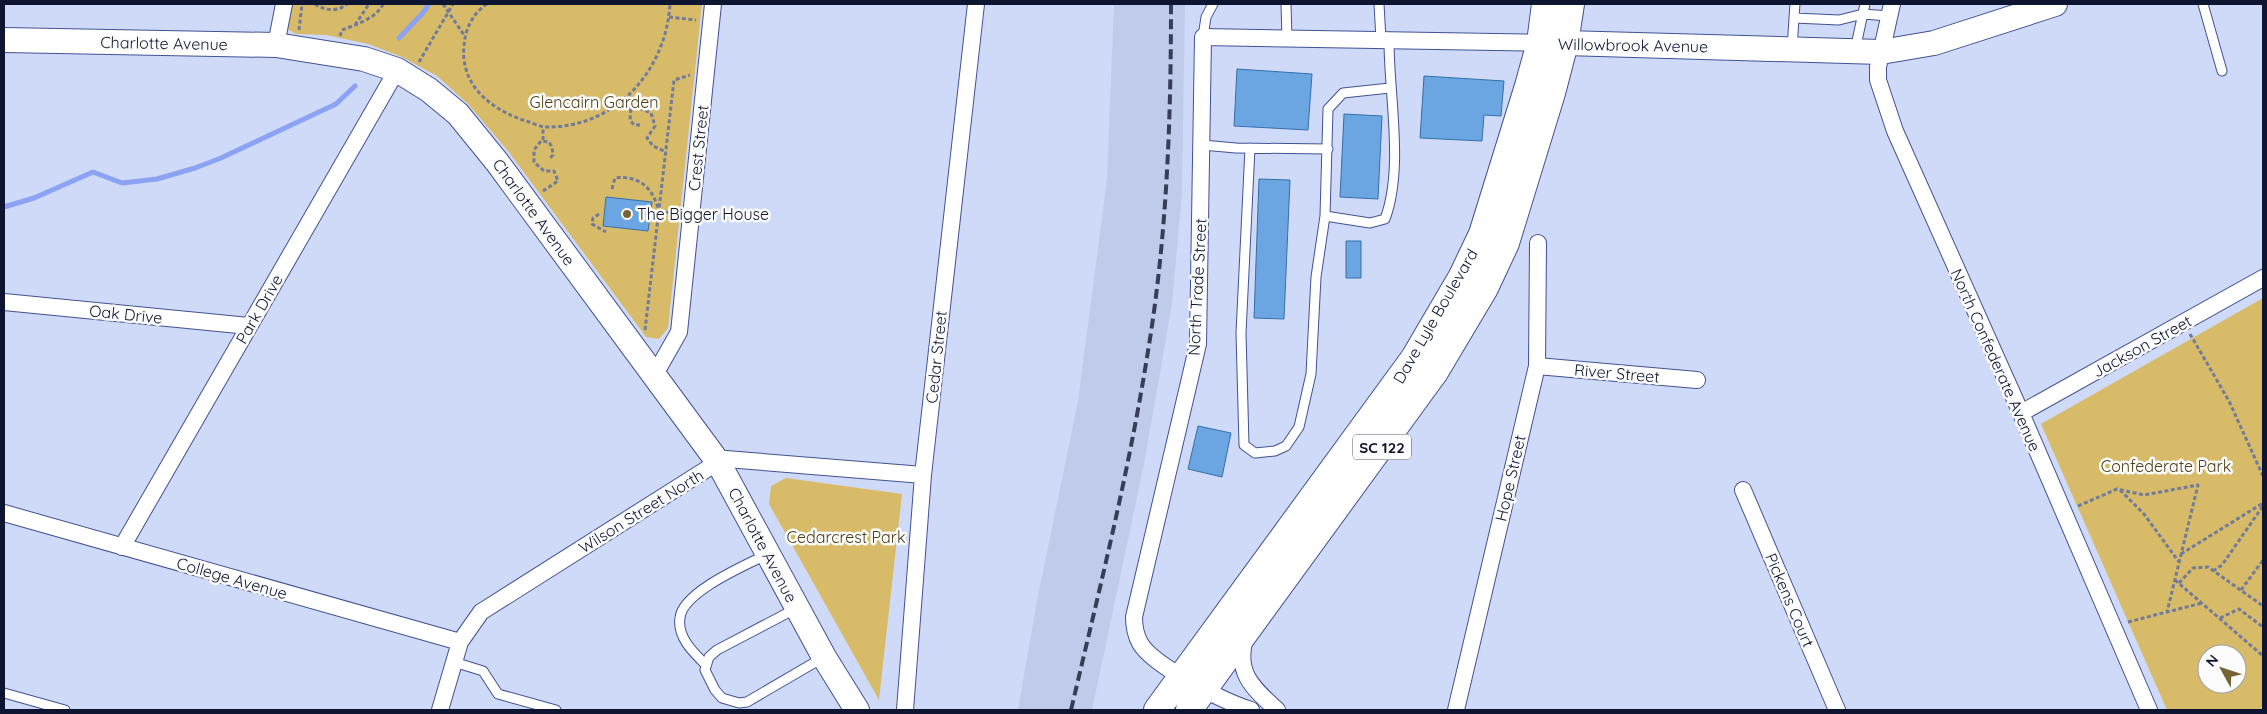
<svg xmlns="http://www.w3.org/2000/svg" width="2267" height="714" font-family="Quicksand,sans-serif">
	<style>
		.built { fill: #c0cbec }
		.green { fill: #d8bb68; fill-rule: evenodd }
		.lines { fill: none; stroke-linecap: round; stroke-linejoin: round }
		.stream { stroke: #8ba3f2; stroke-width: 5 }
		.building { fill: #6ba6e3; stroke: #356fa8 }
		.lane-casing { stroke: #415294; stroke-width: 11 }
		.street-casing { stroke: #415294; stroke-width: 18 }
		.secondary-casing { stroke: #415294; stroke-width: 26 }
		.primary-casing { stroke: #415294; stroke-width: 28 }
		.path { stroke: #727b99; stroke-width: 3; stroke-dasharray: 4 2.5; stroke-linecap: butt }
		.lane { stroke: #fff; stroke-width: 9 }
		.street { stroke: #fff; stroke-width: 16 }
		.secondary { stroke: #fff; stroke-width: 24 }
		.primary { stroke: #fff; stroke-width: 26 }
		.rail { stroke: #353d59; stroke-width: 4; stroke-dasharray: 10 5; stroke-linecap: butt }
		.poi-dot { fill: #766533; stroke: #fcfcfc; stroke-width: 2 }
		.labels { text-anchor: middle; dominant-baseline: central; stroke-width: 5; stroke-linejoin: round; paint-order: stroke }
		.shield { fill: #fcfcfc; stroke: #555a6d; stroke-width: 1 }
		.shield-label { font-size: 15px; font-weight: bold; fill: #0e1530 }
		.street-label { font-size: 16px; fill: #0e1530; stroke: #fcfcfc }
		.park-label { font-size: 16px; fill: #4d4018; stroke: #fcfcfc }
		.poi-label { font-size: 16px; fill: #0e1530; stroke: #fcfcfc; text-anchor: start }
	</style>
	<rect width="100%" height="100%" fill="#cfdaf9"/>
	<!-- built -->
	<path class="built" d="M1114,4H1185L1182,193L1172,304L1144,464L1092,710H1018L1036,606L1078,401L1107,179Z"/>
	<!-- green -->
	<path class="green" d="M291,4H702L668,328L659,339L646,337L508,151L468,104L437,76L402,57L368,44L326,35L296,34L288,29Z
		M2263,298V710H2167L2041,424ZM2207,654H2237V684H2207Z
		M786,478L902,494L879,700L769,504L771,486Z"/>
	<g class="lines">
		<!-- stream -->
		<path class="stream" d="M399,38L422,14L429,4
			M4,207L34,198L93,172L122,183L157,179L195,168L221,158L336,104L355,86"/>
	</g>
	<!-- building -->
	<path class="building" d="M1237,69L1312,74L1308,130L1234,126Z
		M1424,76L1504,81L1501,116L1484,115L1482,141L1420,138Z
		M1344,114L1382,116L1378,199L1340,197Z
		M1259,179L1290,180L1284,319L1254,318Z
		M606,197L652,202L648,231L603,226Z
		M1346,241H1361V278H1346Z
		M1198,426L1231,433L1222,477L1188,469Z"/>
	<g class="lines">
		<defs>
			<path id="lane" d="M1286,4L1287,39
				M1379,4L1381,40
				M2203,4L2222,71
				M1794,18L1795,4
				M1203,37L1206,17L1213,4
				M1792,50L1794,18L1839,20L1863,14L1889,16
				M1855,50L1865,4
				M1202,145L1236,148L1328,149
				M1250,148L1241,333L1244,445L1255,453L1275,451L1286,446L1299,427L1311,374L1316,277L1325,216L1328,109L1343,93L1390,88
				M1325,216L1370,223L1385,219C1404,168 1389,96 1389,41
				M797,608L717,650L709,657L705,670L715,690L722,698L739,703L747,702L824,657
				M454,662L483,671L498,694L556,710
				M705,664C693,652 677,637 680,618C682,592 746,565 768,554
				M4,693L65,710"/>
			<path id="street" d="M1892,4L1878,67V80L1895,131L2021,413L2149,710
				M276,45L284,4
				M4,302L249,326
				M1537,366L1697,380
				M654,376L679,332L713,4
				M2021,413L2263,278
				M1743,490L1837,710
				M4,513L460,642
				M122,547L397,70
				M1245,638C1235,673 1253,688 1277,710
				M440,710L460,642L481,612L718,462L726,459L923,475
				M905,710L923,475L976,4
				M1251,710C1225,702 1153,666 1140,643C1135,634 1134,626 1134,617L1198,344L1203,37L1548,43
				M1456,710L1537,366L1538,243"/>
			<path id="secondary" d="M4,40L276,45L364,59L397,70L429,90L458,114L497,162L718,462L824,657L857,710
				M1565,43L1881,52L1934,43L2055,4"/>
			<path id="primary" d="M1157,710L1414,358L1462,276L1482,234L1528,86L1540,43L1545,4
				M1189,710L1435,372L1485,288L1506,243L1552,93L1565,43L1571,4"/>
		</defs>
		<!-- lane casing -->
		<use href="#lane" class="lane-casing"/>
		<!-- street casing -->
		<use href="#street" class="street-casing"/>
		<!-- secondary casing -->
		<use href="#secondary" class="secondary-casing"/>
		<!-- primary casing -->
		<use href="#primary" class="primary-casing"/>
		<!-- path -->
		<path class="path" d="M315,4C325,11 338,12 347,4
			M443,4L464,35
			M487,4C473,13 465,29 464,46C460,86 492,110 526,121C532,123 539,126 544,127C615,129 666,71 670,4
			M669,17L696,20
			M355,25L369,4
			M299,30L302,4
			M340,36L342,30C355,25 377,18 383,4
			M419,62L453,4
			M623,101L631,109L639,108L651,113L655,126L647,138L653,146L666,152
			M631,109L630,120L634,125H641
			M543,140V127
			M612,189L615,178C638,175 652,187 658,208
			M543,191L558,181L554,171H544L534,162V150L541,141L549,142L552,147L553,155L550,158
			M659,212L676,213
			M599,214L593,218L592,224L606,232
			M645,330L674,80L690,75
			M2190,334L2229,401L2263,476
			M2120,490L2144,514L2179,562
			M2078,506L2117,489L2144,495L2198,485L2167,612
			M2181,554L2263,503
			M2213,571L2222,565L2263,506
			M2175,580L2263,656
			M2179,583L2193,568L2208,567L2263,606
			M2241,590L2263,560
			M2220,618L2239,609L2263,627
			M2128,622L2202,603"/>
		<!-- lane -->
		<use href="#lane" class="lane"/>
		<!-- street -->
		<use href="#street" class="street"/>
		<!-- secondary -->
		<use href="#secondary" class="secondary"/>
		<!-- primary -->
		<use href="#primary" class="primary"/>
		<!-- rail -->
		<path class="rail" d="M1071,710C1099,591 1129,472 1148,351C1167,237 1171,119 1171,4"/>
	</g>
	<!-- markers -->
	<circle class="poi-dot" cx="627" cy="214" r="5"/>
	<g class="labels">
		<!-- shield labels -->
		<rect class="shield" x="1353" y="434.5" width="58" height="25" rx="4"/>
		<g class="shield-label">
			<text x="1382" y="447">SC 122</text>
		</g>
		<!-- street labels -->
		<g class="street-label">
			<text transform="translate(164 43) rotate(1)">Charlotte Avenue</text>
			<text transform="translate(1633 45) rotate(1)">Willowbrook Avenue</text>
			<text transform="translate(698 148) rotate(-84)">Crest Street</text>
			<text transform="translate(534 212) rotate(54)">Charlotte Avenue</text>
			<text transform="translate(1197 287) rotate(-87)">North Trade Street</text>
			<text transform="translate(259 309) rotate(-60)">Park Drive</text>
			<text transform="translate(126 314) rotate(6)">Oak Drive</text>
			<text transform="translate(1435 316) rotate(-60)">Dave Lyle Boulevard</text>
			<text transform="translate(2142 346) rotate(-29)">Jackson Street</text>
			<text transform="translate(936 357) rotate(-84)">Cedar Street</text>
			<text transform="translate(1996 360) rotate(66)">North Confederate Avenue</text>
			<text transform="translate(1617 373) rotate(5)">River Street</text>
			<text transform="translate(1510 478) rotate(-77)">Hope Street</text>
			<text transform="translate(641 511) rotate(-32)">Wilson Street North</text>
			<text transform="translate(763 545) rotate(62)">Charlotte Avenue</text>
			<text transform="translate(232 578) rotate(16)">College Avenue</text>
			<text transform="translate(1790 600) rotate(67)">Pickens Court</text>
		</g>
		<!-- park labels -->
		<g class="park-label">
			<text x="594" y="102">Glencairn Garden</text>
			<text x="2166" y="466">Confederate Park</text>
			<text x="846" y="537">Cedarcrest Park</text>
		</g>
		<!-- poi labels -->
		<g class="poi-label">
			<text x="637" y="214">The Bigger House</text>
		</g>
	</g>
	<!-- border -->
	<rect width="2267" height="714" fill="none" stroke="#0e1530" stroke-width="10"/>
	<!-- north arrow -->
	<g transform="translate(2222 669) rotate(310)"><circle r="24" fill="#fcfcfc" stroke="#9da0aa"/>
	<path d="M0-4L9 19L0 12L-9 19Z" fill="#766533"/>
	<text y="-8" font-size="14" font-weight="bold" text-anchor="middle" fill="#0e1530">N</text>
	</g>
</svg>
